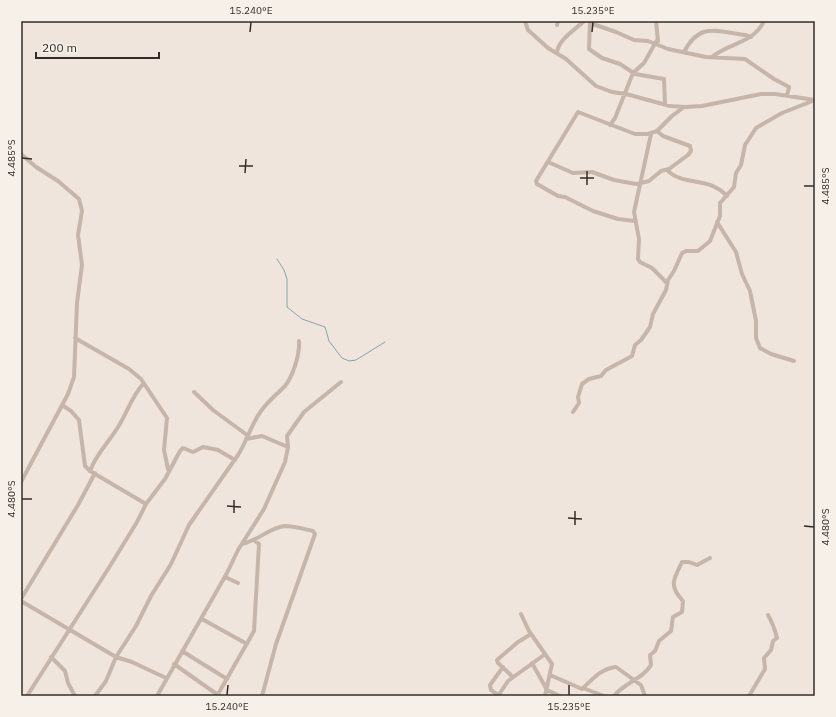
<svg xmlns="http://www.w3.org/2000/svg" width="836" height="717" font-family="'IBM Plex Sans',sans-serif">
	<style>
		.lines { fill: none; stroke-linecap: round; stroke-linejoin: round }
		.stream { stroke: #7fa8a8; stroke-width: 1 }
		.minor { stroke: #c5b5aa; stroke-width: 4 }
		.ticks { fill: none; stroke: #342c28; stroke-width: 1.5 }
		.neatline { fill: none; stroke: #342c28; stroke-width: 1.5 }
		.ticks-label { font-size: 10px; text-anchor: middle; fill: #342c28 }
	</style>
	<rect width="100%" height="100%" fill="#efe5dc"/>
	<g class="lines">
		<!-- stream -->
		<path class="stream" d="M277,259L284,270L287,279V307L302,319L325,327L329,341L342,358L349,361L356,360L385,342"/>
		<!-- minor -->
		<path class="minor" d="M525,21L528,30L548,48L566,59L596,86L612,92L626,94L670,106L685,107L702,106L761,94H775L815,100
			M590,21L589,49L602,58L620,64L635,74L664,79L665,104
			M656,21L658,41
			M590,23L616,32L634,40L648,41L668,49L706,57L745,59L774,79L789,87L787,96
			M557,25L558,21
			M557,52C559,39 575,30 584,21
			M684,52C700,21 717,32 746,35L751,37
			M712,57C729,43 754,43 764,21
			M610,125L615,118L633,73L644,63L657,40
			M651,134L634,212L639,239L638,259L640,262L652,268L667,283
			M21,154L36,167L58,181L79,199L82,211L78,235L82,265L77,303L74,377L68,394L21,482
			M548,162L573,173L592,172L614,180L636,184L649,181L661,171L669,169L688,155L691,151L690,146L663,136L657,131
			M669,169V172C685,186 708,176 727,196
			M635,221L618,219L593,211L565,197L558,196L537,184L536,181L578,112L635,134H648L657,131L672,116L684,107
			M717,222L736,252L742,274L750,291L756,321V338L760,348L771,354L794,361
			M75,338L129,369L141,379L167,418L164,450L168,469
			M194,392L213,410L247,435
			M62,405L71,411L79,420L85,466L90,471L146,504
			M573,412L579,403L578,397L582,384L589,379L601,376L606,370L632,356L635,345L641,340L650,327L653,314L666,290L668,280L674,271L682,253L686,251H698L710,241L720,216V203L734,187L736,173L741,165L745,145L756,128L782,113L815,100
			M246,439L262,436L288,447
			M90,471C96,454 109,442 118,427C127,413 132,396 143,384
			M242,544C258,541 270,527 285,526C294,526 304,529 313,531L315,534L276,644L262,696
			M225,577L238,583
			M21,599L78,505L95,473
			M21,601L116,657L132,662L166,678
			M521,614L529,631L552,664L545,696
			M202,619L247,644
			M182,651L227,679
			M51,657L65,671L68,683L75,696
			M532,663L547,690L560,696
			M174,664L218,695
			M550,675L582,689C593,679 600,669 616,667L641,685L645,696
			M513,677L498,663L497,660L518,642L531,634
			M583,688L604,696
			M498,695L491,690L490,685L503,667
			M27,696L110,566L137,522L146,504L165,479L180,451L183,448L193,452L203,447L218,450L235,460
			M95,696L106,681L116,657L136,626L151,596L171,564L189,525L238,455C247,441 251,425 261,411C268,401 277,394 285,386C293,376 300,354 299,341
			M157,696L227,573L238,550L264,509L285,462L288,447L287,436L304,412L341,382
			M217,696L254,631L259,544L255,541
			M498,696L508,681L544,655
			M614,696C624,683 643,679 651,665L650,655L655,651L659,641L671,631L673,617L682,612L683,601C668,585 674,579 682,562H689L697,565L710,558
			M749,696L765,669L764,658L771,650L773,641L777,638C775,630 772,622 768,615"/>
	</g>
	<!-- ticks -->
	<path class="ticks" d="M250,32L251,22M592,32L593,22M22,158L32,159M239,166H253M245,173L246,159M580,178H594M587,185V171M804,186H814M22,499H32M227,506L241,507M234,513V500M568,518L582,519M575,525V511M804,526L814,527M227,695L228,685M569,695V685"/>
	<!-- border -->
	<rect width="836" height="717" fill="none" stroke="#f7f0e8" stroke-width="44"/>
	<!-- scale -->
	<path d="M36 52v6h123v-6" fill="none" stroke="#342c28" stroke-width="2"/>
	<text x="42" y="52" font-size="12" fill="#342c28" stroke="#f7f0e8" stroke-width="3" paint-order="stroke">200 m</text>
	<rect x="22" y="22" width="792" height="673" class="neatline"/>
	<g class="ticks-label">
		<text x="251" y="14">15.240°E</text>
		<text x="593" y="14">15.235°E</text>
		<text transform="translate(11 158) rotate(-90)" y="4">4.485°S</text>
		<text transform="translate(825 186) rotate(-90)" y="4">4.485°S</text>
		<text transform="translate(11 499) rotate(-90)" y="4">4.480°S</text>
		<text transform="translate(825 527) rotate(-90)" y="4">4.480°S</text>
		<text x="227" y="710">15.240°E</text>
		<text x="569" y="710">15.235°E</text>
	</g>
</svg>
